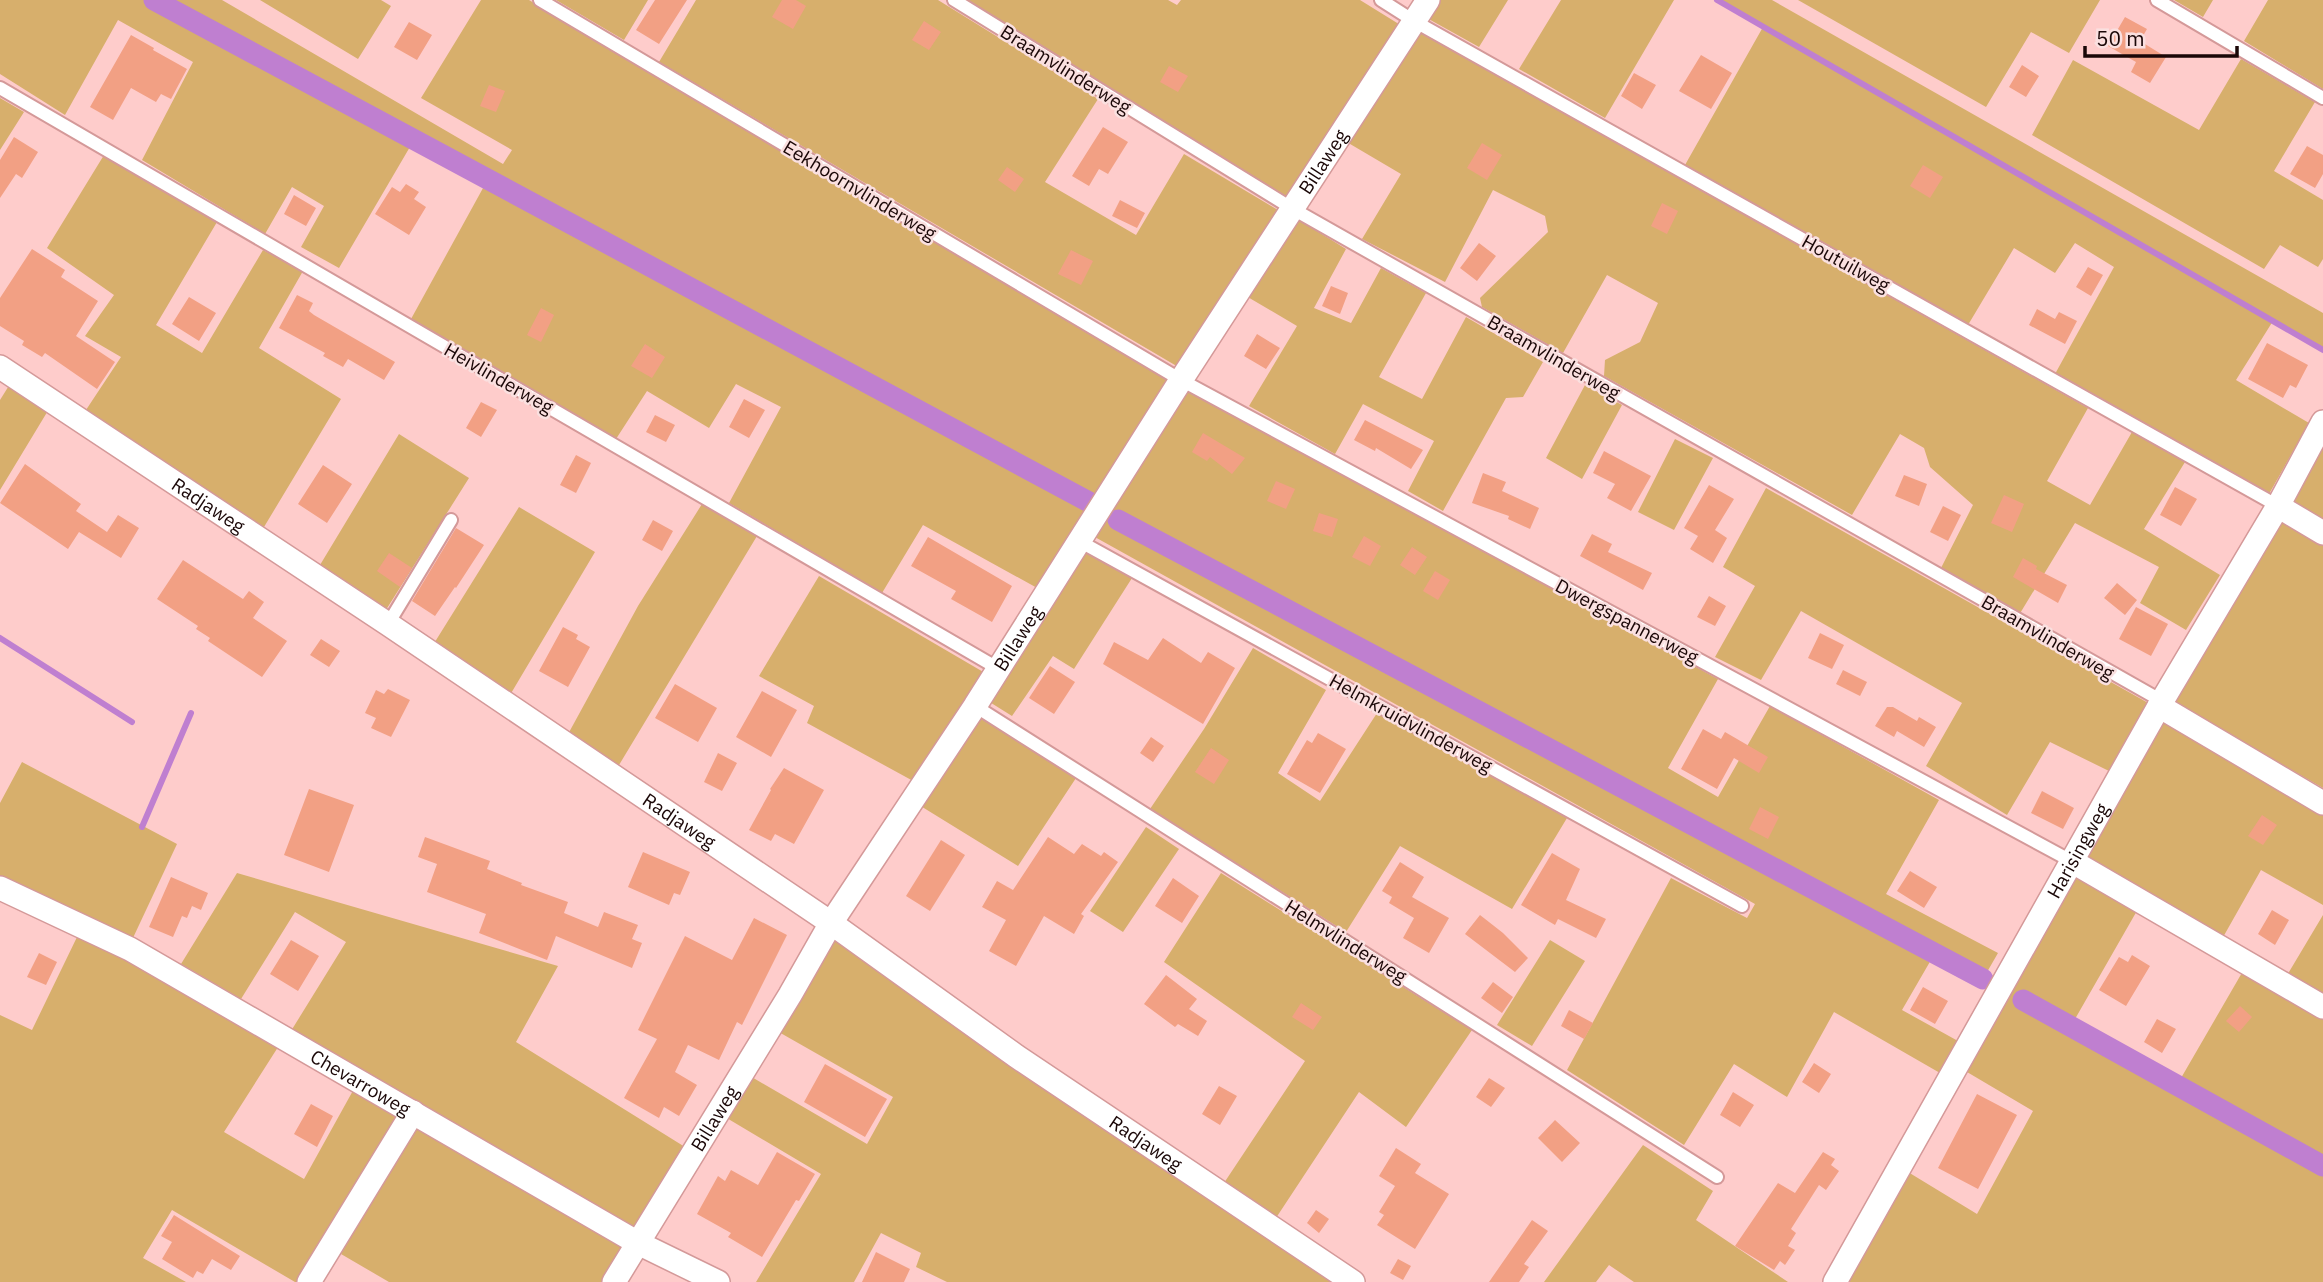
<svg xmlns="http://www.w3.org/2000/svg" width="2323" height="1282" font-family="'IBM Plex Sans',sans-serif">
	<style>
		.green { fill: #d7af6c }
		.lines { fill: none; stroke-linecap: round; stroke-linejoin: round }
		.stream { stroke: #bf7fd0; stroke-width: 6 }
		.canal { stroke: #bf7fd0; stroke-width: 21 }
		.building { fill: #f2a084 }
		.lane-casing { stroke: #d49999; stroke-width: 16 }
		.street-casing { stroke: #d49999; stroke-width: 26 }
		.lane { stroke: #fff; stroke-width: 12 }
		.street { stroke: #fff; stroke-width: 23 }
		.labels { text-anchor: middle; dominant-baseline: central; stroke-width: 5; stroke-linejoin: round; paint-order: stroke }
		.street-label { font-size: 19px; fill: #1a0707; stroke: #fae0e0 }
	</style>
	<rect width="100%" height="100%" fill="#fecccb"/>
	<!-- green -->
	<path class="green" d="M0,0H222L503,164L512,150L421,98L481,0H529L1170,381L1039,589L923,525L882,593L729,503L781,407L736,384L709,428L647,391L616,439L411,319L488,179L414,140L339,268L301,247L324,206L292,187L265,234L142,160L193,62L118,20L65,115L0,74Z
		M260,0H381L391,6L358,59Z
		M556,0H648L624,40Z
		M696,0H938L1098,99L1045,182L1136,235L1184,154L1283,213L1180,368L659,62Z
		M962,0H1168L1177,5L1181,0H1360L1402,26L1290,203Z
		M1436,0H1508L1479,47L1425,17Z
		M1561,0H1674L1605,118L1519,69Z
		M1717,0H1772L2323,313V350L2273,321L2236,380L2309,423L2269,494L2055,374L2114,267L2075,243L2055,273L2014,248L1968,325L1685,165L1763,27Z
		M1798,0H2100L2069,53L2031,32L1986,107Z
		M2174,0H2213L2203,17Z
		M2268,0H2323V89L2244,41Z
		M1416,30L2088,408L2047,481L2090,505L2132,432L2185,462L2144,529L2220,575L2186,630L2140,603L2159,567L2075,523L2019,615L1941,568L1973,505L1930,467L1924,448L1900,434L1852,515L1604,376L1605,360L1640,342L1658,303L1607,275L1563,353L1482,307L1480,298L1548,232L1545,216L1493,190L1445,282L1362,239L1401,174L1345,141Z
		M2241,59L2315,102L2274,171L2323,200V259L2318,267L2280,245L2264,269L2032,135L2073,60L2199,130Z
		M0,98L24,112L0,150Z
		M104,155L217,222L156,325L202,353L263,250L303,271L259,348L341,399L264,527L84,413L121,357L85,336L114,295L47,248Z
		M1296,218L1346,249L1314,308L1351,323L1381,268L1426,293L1379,377L1422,399L1466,317L1543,362L1523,397L1506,398L1443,511L1408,491L1434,441L1363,404L1335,454L1249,406L1297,326L1246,296Z
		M10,384L49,409L0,490V400Z
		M1585,385L1622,405L1582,479L1546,458Z
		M1184,389L1718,679L1668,768L1718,797L1770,706L1939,800L1886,894L1998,953L1983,979L1935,953L1902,1010L1958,1041L1940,1073L1834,1012L1787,1097L1734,1064L1684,1145L1567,1070L1671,878L1747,918L1755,904L1093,536Z
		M399,434L469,478L384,613L317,570Z
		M1675,439L1713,458L1674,530L1638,512Z
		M2323,441V520L2290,501Z
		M1766,488L2150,704L2109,771L2050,742L2007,815L1926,766L1962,703L1801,611L1761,680L1715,657L1755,586L1723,567Z
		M702,504L757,536L616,770L567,736L638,606Z
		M519,507L595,552L510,695L433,645Z
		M2280,515L2323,540V788L2171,701Z
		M1083,550L1132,578L1074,669L1053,656L1012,716L988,701Z
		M819,576L985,673L915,782L807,723L814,706L759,676Z
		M1253,648L1326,690L1278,773L1320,801L1377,713L1567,818L1512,909L1400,846L1346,932L1150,809L1204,729Z
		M977,714L1076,778L1018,866L919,805Z
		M2164,717L2323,810V905L2261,870L2222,939L2082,859Z
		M22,762L177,844L132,940L0,877V803Z
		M1146,827L1179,849L1123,932L1090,911Z
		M2075,871L2138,909L2071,1026L2177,1085L2243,971L2323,1017V1282H1847L1908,1172L1977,1214L2033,1111L1967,1072Z
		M237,873L558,966L516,1042L685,1147L635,1230L291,1031L346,942L295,912L241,999L181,964Z
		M1221,873L1472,1030L1406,1127L1359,1092L1274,1221L1222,1186L1305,1061L1164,962Z
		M2323,915V998L2286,977Z
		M835,934L1338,1282H947L916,1267L921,1253L881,1233L854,1282H756L821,1174L725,1117L750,1076L867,1144L893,1097L777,1031Z
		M78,935L128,958L280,1044L224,1132L304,1179L355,1087L404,1114L301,1282H295L172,1210L143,1258L186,1282H0V1015L32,1030Z
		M1550,940L1585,961L1532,1046L1497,1025Z
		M417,1124L629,1246L606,1282H389L341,1254Z
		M1643,1145L1713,1191L1696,1220L1788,1282H1634L1609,1265L1596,1282H1544Z"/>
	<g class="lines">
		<!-- stream -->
		<path class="stream" d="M1717,0L2323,350
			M0,638L132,722
			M142,827L191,713"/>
		<!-- canal -->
		<path class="canal" d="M154,0L1089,502
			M1118,520L1983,979
			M2023,1000L2323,1166"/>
	</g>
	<!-- building -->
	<path class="building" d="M655,0H687L659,44L636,30Z
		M782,0H796L806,6L793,29L772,17Z
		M2125,17L2147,29L2140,41L2166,57L2150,83L2131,72L2136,62L2108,46Z
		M924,21L941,32L929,50L912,40Z
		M409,22L432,35L417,60L394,47Z
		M131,35L154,48L153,50L187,69L171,99L161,94L156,102L131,88L113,120L90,107Z
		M1701,55L1732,73L1711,109L1679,91Z
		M2022,65L2039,76L2026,97L2009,87Z
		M1169,66L1188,76L1178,92L1160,82Z
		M1634,73L1656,85L1642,109L1621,96Z
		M489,85L505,91L496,112L480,106Z
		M1103,127L1128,142L1108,174L1099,169L1089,186L1072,176Z
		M14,137L38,152L22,178L16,174L0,198V160Z
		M1482,143L1502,155L1487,180L1467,168Z
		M2307,146L2323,155V174L2315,188L2290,174Z
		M1923,165L1943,177L1930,198L1910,186Z
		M1007,167L1024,179L1015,192L998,180Z
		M406,184L419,192L414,199L426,207L409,235L375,214L392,187L400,192Z
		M294,195L316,208L306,226L284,214Z
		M1120,200L1145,213L1137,228L1112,216Z
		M1662,203L1678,211L1667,234L1651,226Z
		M1479,243L1496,256L1477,281L1460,268Z
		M32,249L65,270L61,277L98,301L76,336L115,362L97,389L45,353L42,357L22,345L24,341L0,326V298Z
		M1071,250L1093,261L1081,285L1058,274Z
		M2088,267L2103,275L2091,296L2076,287Z
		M1331,286L1348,293L1340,314L1322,306Z
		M297,295L313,303L309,311L314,315L395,362L384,380L348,359L343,367L323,356L325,353L279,328Z
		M189,297L216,313L199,341L172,324Z
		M541,308L554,315L541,342L527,335Z
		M2037,309L2055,319L2059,312L2077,321L2065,344L2029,325Z
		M1257,334L1280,348L1266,369L1244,356Z
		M2267,343L2308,365L2296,388L2290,385L2283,398L2248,379Z
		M645,344L665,357L652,378L631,366Z
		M744,399L765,410L749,438L729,427Z
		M481,402L497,410L481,437L466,428Z
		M655,415L675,425L666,442L646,432Z
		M1365,420L1423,450L1411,469L1376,448L1375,451L1354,440Z
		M1203,433L1245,458L1232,474L1210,457L1207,461L1192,452Z
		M1604,451L1651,476L1631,511L1607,498L1615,484L1593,473Z
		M576,455L591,463L576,493L560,485Z
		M25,464L81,504L76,511L107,532L118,515L139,528L121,558L79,532L68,549L0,503Z
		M323,465L352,484L327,523L298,504Z
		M1483,473L1506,482L1502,491L1539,508L1530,529L1508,519L1509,516L1472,503Z
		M1904,475L1927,484L1919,506L1895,496Z
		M1276,481L1295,489L1286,509L1267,501Z
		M1709,485L1734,499L1715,530L1727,538L1713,563L1690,549L1698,536L1684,528Z
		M2175,487L2197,499L2181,526L2160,515Z
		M2004,495L2024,504L2012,532L1991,523Z
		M1943,506L1961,515L1948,541L1930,532Z
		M1319,513L1338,519L1332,537L1313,531Z
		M653,520L673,531L662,551L642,540Z
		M456,528L484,545L456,588L455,587L435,616L412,601Z
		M1592,534L1612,544L1608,552L1652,573L1643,590L1580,556Z
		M1364,536L1381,546L1370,566L1352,557Z
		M928,537L1012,586L992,622L951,599L956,591L911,566Z
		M1412,547L1427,557L1415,575L1400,565Z
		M389,553L412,568L400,587L377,571Z
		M2023,558L2037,566L2036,569L2067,585L2058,603L2013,577Z
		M183,560L243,599L249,591L264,602L253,618L287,641L262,677L208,641L210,638L196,629L198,626L157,599Z
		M1435,571L1450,580L1438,600L1423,591Z
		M2117,583L2137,600L2125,615L2104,598Z
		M1709,596L1726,606L1715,626L1697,617Z
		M2136,607L2168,624L2151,656L2119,639Z
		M563,627L578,635L576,639L590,647L568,687L539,671Z
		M1820,633L1844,645L1832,669L1808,658Z
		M1163,638L1201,663L1208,652L1235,668L1203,724L1103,664L1114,642L1148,660Z
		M321,639L340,651L329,667L310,655Z
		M1050,666L1075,682L1054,714L1029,698Z
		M1843,670L1867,682L1860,696L1836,684Z
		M675,684L717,708L698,742L655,718Z
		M388,689L410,700L391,737L371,728L376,718L365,713L376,690L384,694Z
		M762,691L797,710L771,757L736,737Z
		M1887,707H1893L1917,721L1919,717L1936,727L1924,747L1897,731L1894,737L1875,726Z
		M1703,729L1721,739L1725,732L1768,757L1759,773L1734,758L1717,789L1681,769Z
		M1318,733L1346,749L1320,793L1287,774L1307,740L1312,743Z
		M1151,737L1164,746L1153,762L1140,753Z
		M1211,748L1229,760L1214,784L1195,772Z
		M718,753L737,763L722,791L704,782Z
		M784,768L824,790L794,844L775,834L771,841L749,830L771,790L770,789Z
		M309,789L354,805L329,872L284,855Z
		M2042,791L2074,808L2063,829L2031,813Z
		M1760,807L1779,817L1768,839L1749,829Z
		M2262,815L2277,825L2263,845L2248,836Z
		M425,837L490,861L487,869L522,883L521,885L568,902L564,913L598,927L604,912L638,925L632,939L642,943L632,968L556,936L547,960L479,933L486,914L427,892L437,864L418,857Z
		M1048,837L1074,854L1082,844L1101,856L1104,852L1118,862L1081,914L1084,916L1074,934L1044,916L1016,966L989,951L1006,920L982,907L997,881L1013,890Z
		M941,840L965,855L930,911L906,896Z
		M643,852L690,872L680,895L674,893L669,905L628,887Z
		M1552,853L1580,869L1566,900L1606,919L1596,938L1558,919L1555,925L1521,905Z
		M1400,862L1424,877L1412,897L1449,918L1429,953L1403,938L1414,918L1389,903L1392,897L1382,891Z
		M1910,871L1937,887L1924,908L1897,891Z
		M171,877L208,893L201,910L192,906L187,918L182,916L173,937L149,927Z
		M1173,878L1199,896L1182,923L1155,906Z
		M2272,910L2289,920L2275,945L2258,934Z
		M1480,915L1503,933L1528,958L1515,972L1465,934Z
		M754,918L787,935L742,1025L737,1022L719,1060L688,1045L675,1072L697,1085L679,1116L664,1107L659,1118L624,1098L657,1039L638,1030L685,936L732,960Z
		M291,940L319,956L298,991L270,974Z
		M39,953L57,962L46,985L27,977Z
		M2132,955L2150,966L2126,1006L2099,990L2119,957L2128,962Z
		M1166,975L1197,999L1189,1009L1207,1021L1198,1036L1178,1024L1175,1027L1144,1004Z
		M1493,982L1513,997L1502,1013L1481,998Z
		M1923,987L1948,1001L1935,1024L1910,1010Z
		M1301,1003L1322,1017L1313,1030L1292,1017Z
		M2240,1006L2252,1017L2239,1032L2226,1021Z
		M1569,1010L1593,1023L1584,1039L1561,1026Z
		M2157,1019L2176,1029L2162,1053L2144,1042Z
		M1814,1063L1831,1074L1819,1093L1802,1082Z
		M825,1064L887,1099L865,1137L804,1102Z
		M1489,1078L1505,1088L1491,1107L1476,1097Z
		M1219,1086L1237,1096L1220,1125L1202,1114Z
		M1733,1092L1754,1105L1740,1127L1720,1115Z
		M1977,1094L2017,1115L1978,1189L1938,1168Z
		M311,1104L333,1116L317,1147L294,1134Z
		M1555,1120L1580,1143L1562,1162L1538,1138Z
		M1396,1148L1421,1164L1415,1173L1449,1194L1415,1249L1377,1225L1384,1215L1379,1212L1395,1186L1379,1176Z
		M777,1152L815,1174L799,1201L796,1200L762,1257L728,1237L731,1233L697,1214L718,1176L725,1181L731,1170L758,1185Z
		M1823,1152L1835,1159L1831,1165L1839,1171L1826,1190L1819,1185L1791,1229L1796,1233L1788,1246L1795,1250L1785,1265L1780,1261L1774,1270L1735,1246L1778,1183L1795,1193Z
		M1316,1210L1329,1219L1319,1233L1307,1223Z
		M174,1215L240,1256L231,1270L212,1259L203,1274L197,1271L193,1278L162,1259L172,1242L161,1236Z
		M1532,1220L1548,1231L1524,1264L1529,1267L1519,1282H1489Z
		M876,1252L910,1269L904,1282H862Z
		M1398,1259L1411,1266L1403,1280L1390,1273Z"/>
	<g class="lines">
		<defs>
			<path id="lane" d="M540,0L1181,380L2073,862
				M954,0L1293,209L2162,701
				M1381,0L1414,21L2278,506
				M2157,0L2323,98
				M0,88L999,669
				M1079,541L1742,906
				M388,624L451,520
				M975,706L1717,1177"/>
			<g id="street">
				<path id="s1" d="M0,367L388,624L831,923L1016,1056L1353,1282"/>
				<path d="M2278,506L2323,533"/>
				<path d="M2159,706L2323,803"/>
				<path d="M2073,862L2323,1007"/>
				<path id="s2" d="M0,888L130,949L638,1243L718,1282"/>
				<path d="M309,1282L413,1112"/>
				<path id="s3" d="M614,1282L790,995L831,923L975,706L1181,380L1428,0"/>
				<path id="s4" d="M1835,1282L2162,701L2278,506L2323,422"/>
			</g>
		</defs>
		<!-- lane casing -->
		<use href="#lane" class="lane-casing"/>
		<!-- street casing -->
		<use href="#street" class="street-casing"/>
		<!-- lane -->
		<use href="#lane" class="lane"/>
		<!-- street -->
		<use href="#street" class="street"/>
	</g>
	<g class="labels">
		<!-- street labels -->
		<g class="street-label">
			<text transform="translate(1066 69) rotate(32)">Braamvlinderweg</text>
			<text stroke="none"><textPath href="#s3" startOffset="1326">Billaweg</textPath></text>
			<text transform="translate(860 190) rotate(31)">Eekhoornvlinderweg</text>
			<text transform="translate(1846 263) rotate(29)">Houtuilweg</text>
			<text transform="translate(1554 357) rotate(30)">Braamvlinderweg</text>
			<text transform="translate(499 378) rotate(30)">Heivlinderweg</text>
			<text stroke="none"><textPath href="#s1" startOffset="250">Radjaweg</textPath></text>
			<text transform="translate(1627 621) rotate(28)">Dwergspannerweg</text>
			<text transform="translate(2048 637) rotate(30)">Braamvlinderweg</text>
			<text stroke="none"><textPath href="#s3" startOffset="760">Billaweg</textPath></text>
			<text transform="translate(1411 723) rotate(29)">Helmkruidvlinderweg</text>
			<text stroke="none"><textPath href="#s1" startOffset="817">Radjaweg</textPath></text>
			<text stroke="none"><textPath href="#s4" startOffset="495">Harisingweg</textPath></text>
			<text transform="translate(1346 941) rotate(32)">Helmvlinderweg</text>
			<text stroke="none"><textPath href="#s2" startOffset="410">Chevarroweg</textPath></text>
			<text stroke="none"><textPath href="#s3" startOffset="192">Billaweg</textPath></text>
			<text stroke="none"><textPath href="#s1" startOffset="1384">Radjaweg</textPath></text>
		</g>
	</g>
	<!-- scale -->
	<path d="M2085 46v10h152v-10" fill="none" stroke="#1a0707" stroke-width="3.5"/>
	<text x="2096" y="46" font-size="21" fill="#1a0707" stroke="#fae0e0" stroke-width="5" paint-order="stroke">50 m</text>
</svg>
